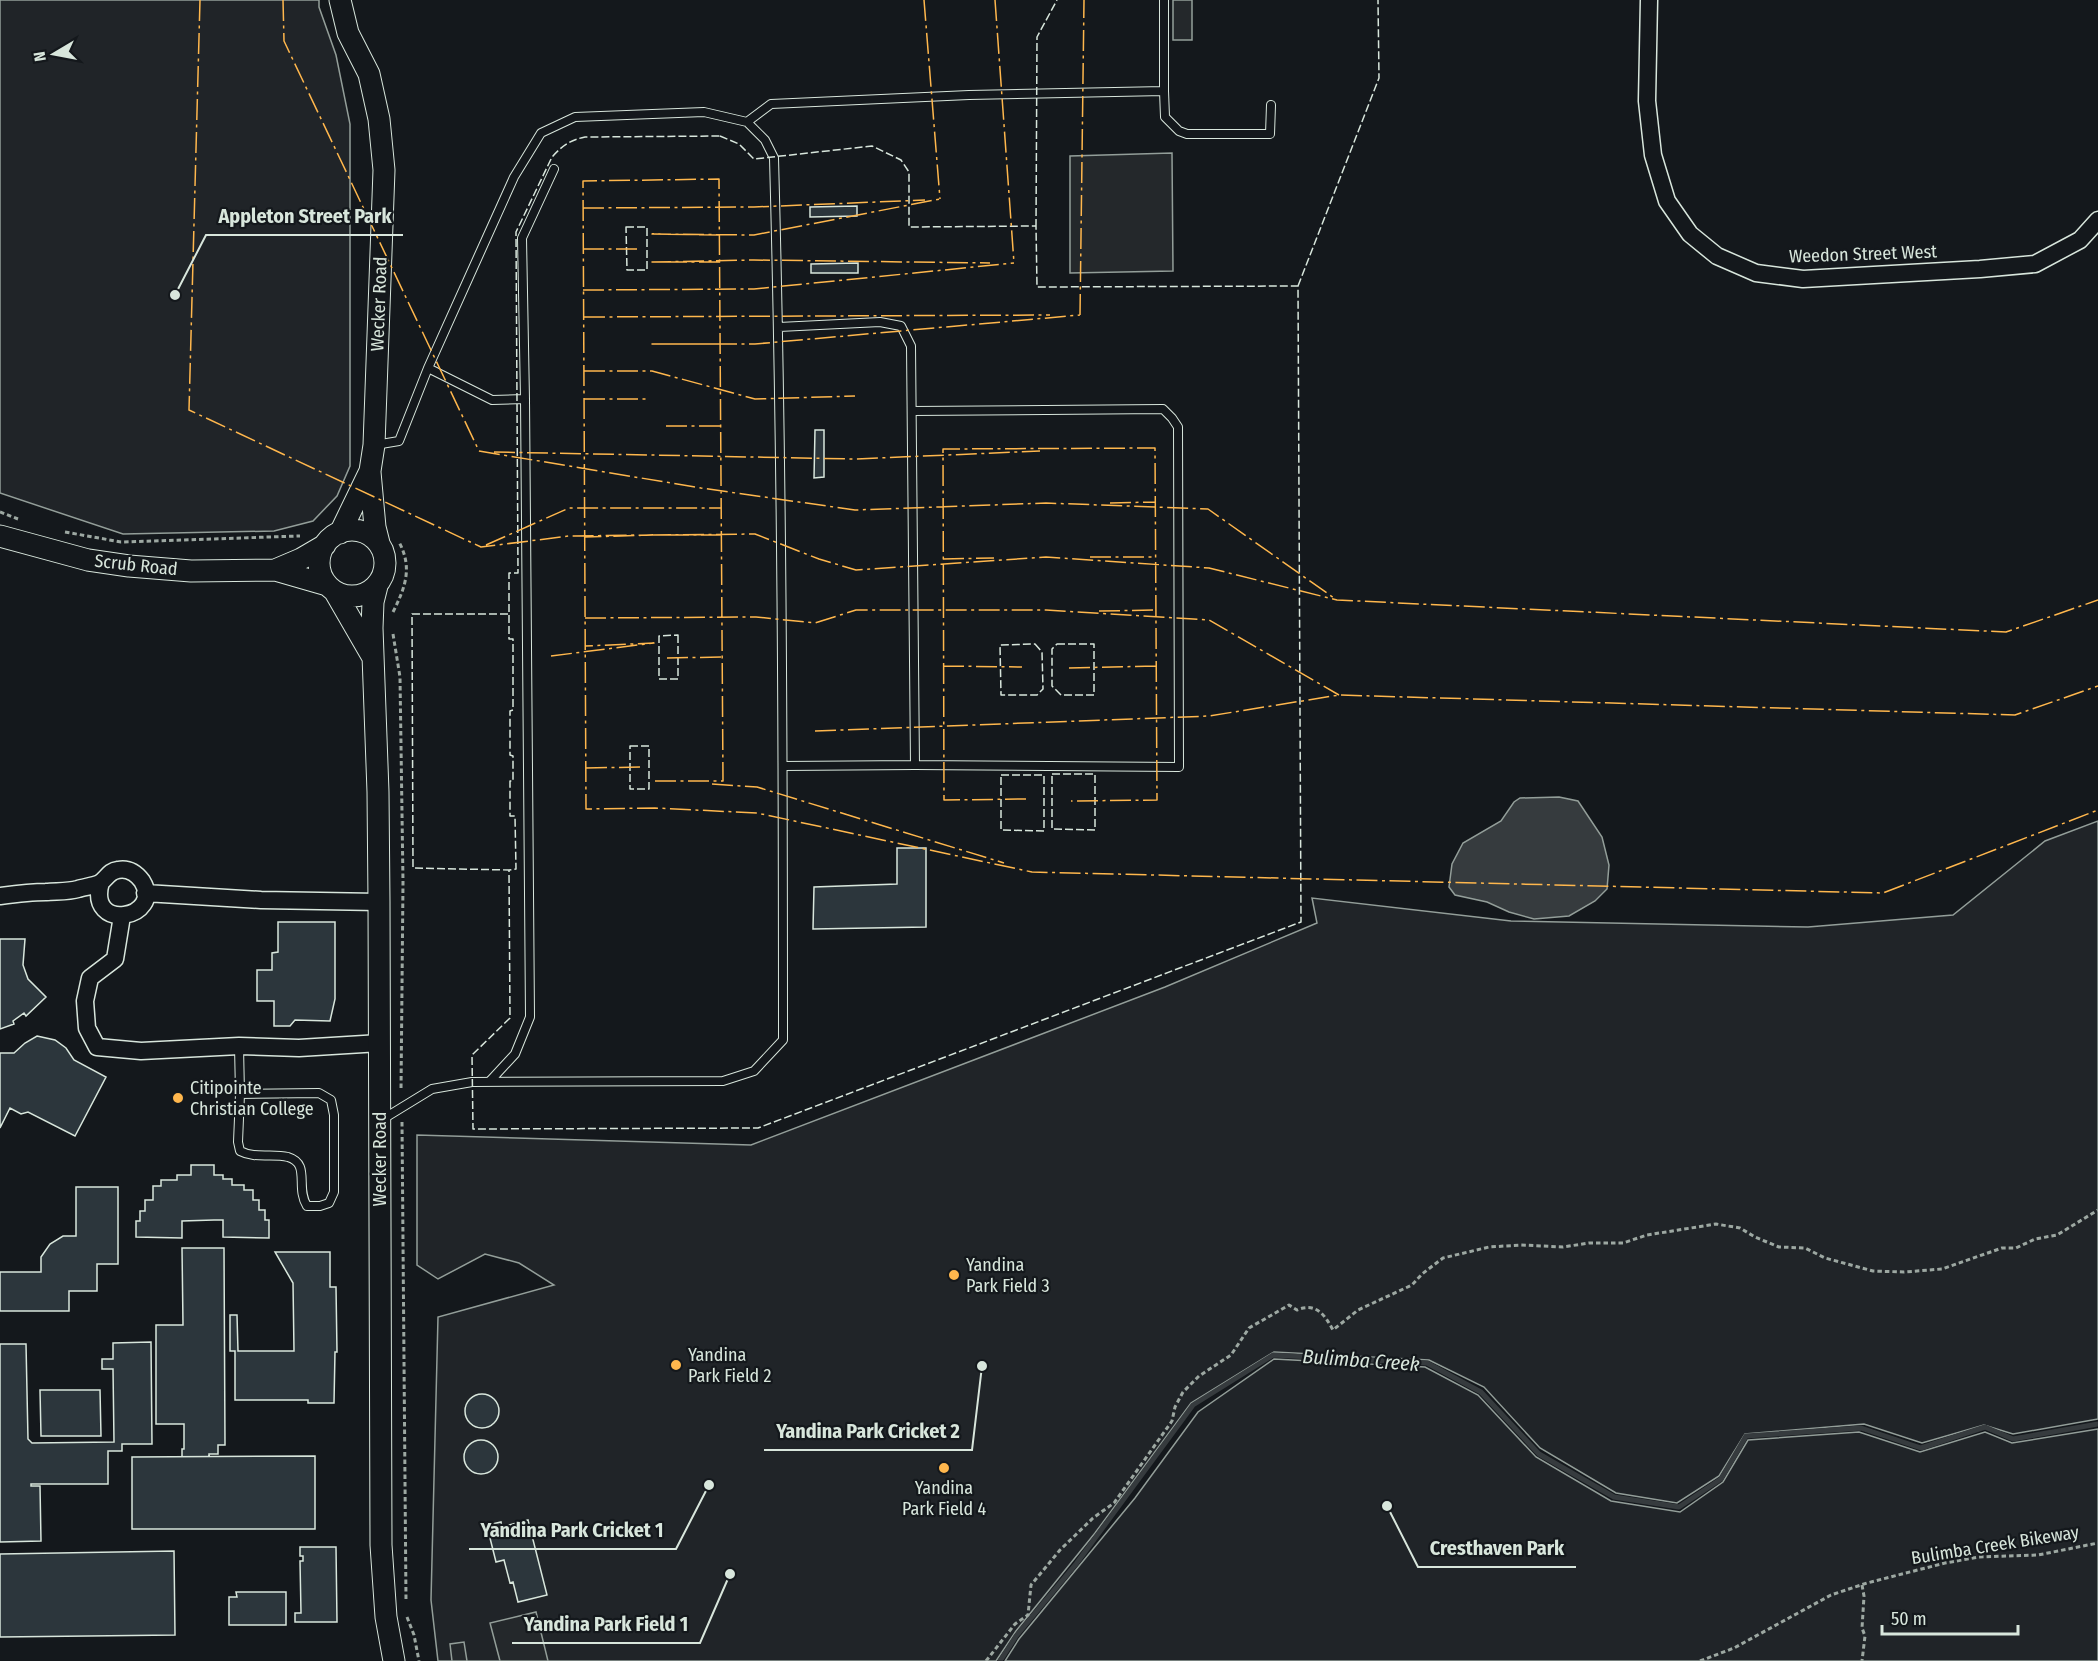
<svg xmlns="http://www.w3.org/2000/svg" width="2098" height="1661" font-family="'Fira Sans Condensed',sans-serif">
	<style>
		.green { fill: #202428; stroke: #939e99; stroke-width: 1.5 }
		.parking { fill: #24282b; stroke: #939e99; stroke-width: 1.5 }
		.water { fill: #363b3e; stroke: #939e99; stroke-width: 1.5 }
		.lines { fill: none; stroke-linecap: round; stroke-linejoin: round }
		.stream { stroke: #363b3e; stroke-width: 5 }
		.building { fill: #2c363c; stroke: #d8e6dc; stroke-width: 1.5 }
		.service-casing { stroke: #d8e6dc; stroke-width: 10 }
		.minor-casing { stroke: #d8e6dc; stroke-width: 19 }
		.tertiary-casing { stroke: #d8e6dc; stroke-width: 23 }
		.path { stroke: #9da8a2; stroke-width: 3; stroke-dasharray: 4.5 3; stroke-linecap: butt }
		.service { stroke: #14181c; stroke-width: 8 }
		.minor { stroke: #14181c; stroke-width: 16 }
		.tertiary { stroke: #14181c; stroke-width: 21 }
		.fence { stroke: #d8e6dc; stroke-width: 1.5; stroke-dasharray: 8 3; stroke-linecap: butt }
		.power { stroke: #ffb74d; stroke-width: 1.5; stroke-dasharray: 21 4.5 3 4.5; stroke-linecap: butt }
		.poi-dot { fill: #ffb74d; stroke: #14181c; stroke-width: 2 }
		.labels { text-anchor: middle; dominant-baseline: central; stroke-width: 4.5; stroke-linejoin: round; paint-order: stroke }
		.street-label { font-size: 18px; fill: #d8e6dc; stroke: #14181c }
		.poi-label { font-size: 18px; fill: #d8e6dc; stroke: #14181c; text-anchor: start }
		.water-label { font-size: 20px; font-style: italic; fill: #d8e6dc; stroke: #14181c }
		.leader { fill: none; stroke: #d8e6dc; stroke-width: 2 }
		.callout-dot { fill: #d8e6dc; stroke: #14181c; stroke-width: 2 }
		.callout-label { font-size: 20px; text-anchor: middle; font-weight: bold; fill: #d8e6dc; stroke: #14181c; stroke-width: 4.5; stroke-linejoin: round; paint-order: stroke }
	</style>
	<rect width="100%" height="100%" fill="#14181c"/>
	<!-- green -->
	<path class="green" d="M0,0H319V7L336,55L350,124V466L337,496L313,521L274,531L123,534L0,493Z
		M2098,821V1419L2013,1434L1984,1425L1922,1443L1864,1424L1745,1434L1719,1476L1677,1503L1616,1493L1540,1448L1484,1387L1429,1360L1274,1352L1191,1403L1095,1533L1016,1631L996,1661H438L431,1600L438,1317L554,1285L519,1263L485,1254L438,1279L417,1265V1135L751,1145L1165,987L1317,923L1312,898L1511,921L1808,927L1953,915L2045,841Z
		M1274,1359L1425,1367L1478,1395L1536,1457L1611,1501L1680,1512L1723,1482L1748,1440L1859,1432L1920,1452L1985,1432L2012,1443L2098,1429V1661H1005L1019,1639L1135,1498L1198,1412Z"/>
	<!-- parking -->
	<path class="parking" d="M1173,0H1192V40H1173Z
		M1172,153L1173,271L1070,273V156Z
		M536,1612L548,1661H500L490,1623Z
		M464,1642L467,1661H452L450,1644Z"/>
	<!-- water -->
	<path class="water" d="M1559,797L1578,801L1602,837L1609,865L1607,889L1595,901L1569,916L1534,919L1509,912L1487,902L1455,895L1449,887L1452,864L1463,843L1501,821L1514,802L1520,798Z"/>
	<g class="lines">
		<!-- stream -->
		<path class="stream" d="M1000,1661L1016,1636L1076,1564L1193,1405L1273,1355L1427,1363L1481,1392L1539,1454L1614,1497L1679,1507L1721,1479L1746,1436L1861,1428L1921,1448L1985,1427L2013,1439L2098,1424"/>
	</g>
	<!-- building -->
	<path class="building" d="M857,206V216L810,217V207Z
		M858,263V273H811V264Z
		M815,430H824V477L814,478Z
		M897,848H926V927L813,929L814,887L897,884Z
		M278,922H335V999L330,1021L295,1020L290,1026H274V1001H257V970H272V953L278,952Z
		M0,939H25L23,965L28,979L46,997L26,1016L24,1013L13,1021L14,1024L0,1029Z
		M37,1036L55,1040L66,1048L74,1060L106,1077L75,1136L28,1112L21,1114L10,1108L0,1128V1053H14L25,1043Z
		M191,1165H214V1175H223V1179H232V1185H244V1190H253V1200H259V1210H265V1220H269V1238L223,1237V1220H214L182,1221V1238L136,1237V1221H140V1211H145V1200H153V1186H161V1180H177V1175H191Z
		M76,1187H118V1264H97V1291H69V1311H0V1272H41V1257L50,1244L63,1236H76Z
		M182,1248H224L225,1445H218V1454H209V1457H182V1449H184V1424H156V1325H183Z
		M275,1252H330V1287H336L337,1352H335L334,1403H308V1400H235V1351H230V1315H237L238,1351H294L293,1283Z
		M151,1342L152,1444H122V1451H108V1484H31V1486H40L41,1541L0,1542V1344H26L28,1439L32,1443L114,1442L113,1369H102V1359H113V1343Z
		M40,1390H100L101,1436H41Z
		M465 1411a17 17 0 1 1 34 0a17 17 0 1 1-34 0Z
		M464 1457a17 17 0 1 1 34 0a17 17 0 1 1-34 0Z
		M315,1456V1529H132V1457Z
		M528,1520L547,1595L518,1602L513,1582L510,1583L504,1560L496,1562L488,1530L493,1529L492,1524L501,1522L502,1527Z
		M300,1547H336L337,1622H295V1613H301L300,1561H303V1556H300Z
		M174,1551L175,1635L0,1637V1554Z
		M236,1592H286V1625H229V1597H237Z"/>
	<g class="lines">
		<defs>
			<path id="service" d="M1164,91L1165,117L1179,131L1187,134H1270L1271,105
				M747,122L771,104L969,95L1164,91V0
				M779,327L880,322L901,326L911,346L915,765
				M428,368L492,400L525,399L530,1017L515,1054L490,1081
				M525,399L522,238L554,169
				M375,445L399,441L428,368L514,177L541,133L575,117L704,112L747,122L765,140L774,158C782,452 783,746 783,1040L754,1071L723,1081L472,1082L432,1089L383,1119
				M783,766L915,765L1179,767L1178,427L1172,418L1163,409L912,411
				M239,1046L240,1094L238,1142L240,1151C255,1159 272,1153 288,1157C311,1164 295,1187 307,1206H320L329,1203L334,1192V1115L331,1100L319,1093L240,1094"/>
			<path id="minor" d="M1649,0L1647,101L1653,155L1667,201L1690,234L1717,256L1756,273L1803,279L1980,269L2035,264L2080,240L2098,220
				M145,893L261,900L379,902
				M0,896C15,894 30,892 46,892C56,891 68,892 78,889C84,887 94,886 100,883C107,878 109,871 118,870C128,868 136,873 142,881C165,918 86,934 101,882
				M122,916L115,959L90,978L85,1001L87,1028L97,1047L141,1051L239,1046L299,1048L380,1043"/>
			<path id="tertiary" d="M340,0L348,33L369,74L379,119L384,170L374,445L370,471L340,533
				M370,472L375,527L379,543
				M319 563a33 33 0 1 1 66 0a33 33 0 1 1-66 0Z
				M0,536L88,560L129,566L191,571L275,570L327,585
				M275,570L301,559L325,545
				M377,586L373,602L372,628L378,792L379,902L381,1545L386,1617L394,1661
				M335,592L372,656"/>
		</defs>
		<!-- service casing -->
		<use href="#service" class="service-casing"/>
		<!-- minor casing -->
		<use href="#minor" class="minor-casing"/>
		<!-- tertiary casing -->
		<use href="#tertiary" class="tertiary-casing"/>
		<!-- path -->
		<path class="path" d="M0,512L18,519
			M65,532L121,542L300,536
			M393,612C405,588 413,568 399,542
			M393,634L400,677L403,882L401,1091
			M402,1122L406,1601
			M1862,1585L1864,1596L1862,1628L1865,1636L1862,1661
			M407,1617L414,1635L419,1661
			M986,1661L1015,1624L1028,1615L1031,1585L1060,1550L1093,1518L1114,1503L1172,1421L1175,1407L1183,1392L1199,1376L1231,1355L1249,1328L1289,1305L1297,1310C1316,1302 1325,1315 1333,1330L1358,1310L1412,1285L1422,1274L1443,1258L1489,1247L1521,1245L1563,1247L1589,1243H1623L1647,1235L1716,1224L1740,1228L1755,1237L1779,1247L1805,1248L1825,1258L1873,1271L1904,1272L1942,1269L2002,1248H2016L2035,1239L2057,1235L2098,1210
			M1700,1661L1734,1648L1831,1595L1867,1583L1945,1563L1979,1557L2038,1555L2098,1543"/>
		<!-- service -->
		<use href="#service" class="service"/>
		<!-- minor -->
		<use href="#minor" class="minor"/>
		<!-- tertiary -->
		<use href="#tertiary" class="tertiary"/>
		<!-- fence -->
		<path class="fence" d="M720,136L739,144L754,159L872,146L901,160L909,172V227L1036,226L1037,287L1298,286L1301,922L758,1128L473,1129L472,1055L510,1018L509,870L413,868L412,614H509V573H518L516,232L552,157C562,146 570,140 585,137Z
			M626,227H647V270H627Z
			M1036,227L1037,37L1057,0
			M1298,286L1379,78L1378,0
			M509,615V639H513V710L510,711V755L513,756V781H510V816H515L516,869L509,870
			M678,635V679H659V636Z
			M1035,644L1042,652L1043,689L1037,695H1001L1000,645Z
			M1057,644H1094V695H1061L1052,686V649Z
			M630,746H649V789H630Z
			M1052,774H1095V830L1052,829Z
			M1001,775H1044V831L1001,830Z"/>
		<!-- power -->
		<path class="power" d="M200,0L189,410L481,547L569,536L653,535L585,537
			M283,0L284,41L479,451
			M924,0L940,199
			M995,0L1014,263
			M583,208L754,207L925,200
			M720,235L652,234L754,235L940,199
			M583,249H637
			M720,262H652L754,260L990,263
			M583,290L754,289L1014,263
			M1080,315L1084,0
			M584,317L1050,315
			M720,344H652H755L1080,315
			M584,371H652L755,399L855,396
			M584,399H647
			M666,426H721
			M479,451L701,488L855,510L1046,503L1208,509L1334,598
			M494,452L855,459L1040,451
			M1110,503L1155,502
			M722,535H653L755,534L819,559L856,570L1046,557L1209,568L1337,600L2006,632L2098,600
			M486,545L569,508H721
			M1090,557H1155
			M943,559L994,558
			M1099,611L1156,610
			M585,618L756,617L815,623L856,610H1046L1209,620L1339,695
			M551,656L654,643L585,646
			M667,658L722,657
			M943,666L1022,667
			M1069,668L1156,666
			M815,731L1209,716L1339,695L2015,715L2098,686
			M586,768L640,767
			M655,781H723L719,179L583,181L586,809L655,808L757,813L1032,872L1883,893L2098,810
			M712,784L757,787L1004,863
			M1026,799L944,800L943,449L1155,448L1157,800L1071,801"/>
	</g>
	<!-- markers -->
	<g class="poi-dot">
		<circle cx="178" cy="1098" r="6"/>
		<circle cx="954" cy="1275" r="6"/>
		<circle cx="676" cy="1365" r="6"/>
		<circle cx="944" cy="1468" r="6"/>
	</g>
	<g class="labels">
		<!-- street labels -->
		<g class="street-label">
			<text transform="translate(1863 254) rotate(-2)">Weedon Street West</text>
			<text transform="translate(379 304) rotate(-88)">Wecker Road</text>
			<text transform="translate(136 565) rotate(6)">Scrub Road</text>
			<text transform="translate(380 1159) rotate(-90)">Wecker Road</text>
			<text transform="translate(1995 1545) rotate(-9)">Bulimba Creek Bikeway</text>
		</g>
		<!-- poi labels -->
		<g class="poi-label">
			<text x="190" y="1088">Citipointe<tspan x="190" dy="21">Christian College</tspan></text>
			<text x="966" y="1265">Yandina<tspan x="966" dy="21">Park Field 3</tspan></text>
			<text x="688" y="1355">Yandina<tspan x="688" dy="21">Park Field 2</tspan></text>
			<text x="944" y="1488" text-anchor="middle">Yandina<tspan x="944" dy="21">Park Field 4</tspan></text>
		</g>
		<!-- water labels -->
		<g class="water-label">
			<text transform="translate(1361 1360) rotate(4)">Bulimba Creek</text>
		</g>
	</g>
	<!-- callouts -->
	<path class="leader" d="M175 295L206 235H403M982 1366L972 1450H764M709 1485L676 1549H469M1387 1506L1418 1567H1576M730 1574L700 1643H512"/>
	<g class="callout-dot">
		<circle cx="175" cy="295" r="6"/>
		<circle cx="982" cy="1366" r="6"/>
		<circle cx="709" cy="1485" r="6"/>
		<circle cx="1387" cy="1506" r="6"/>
		<circle cx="730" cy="1574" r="6"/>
	</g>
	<g class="callout-label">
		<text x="305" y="223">Appleton Street Park</text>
		<text x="868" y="1438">Yandina Park Cricket 2</text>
		<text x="572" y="1537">Yandina Park Cricket 1</text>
		<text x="1497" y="1555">Cresthaven Park</text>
		<text x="606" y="1631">Yandina Park Field 1</text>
	</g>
	<!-- north arrow -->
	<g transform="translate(54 54) rotate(260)" stroke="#14181c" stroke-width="4.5" paint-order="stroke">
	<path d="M0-4.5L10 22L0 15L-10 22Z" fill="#d8e6dc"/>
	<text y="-9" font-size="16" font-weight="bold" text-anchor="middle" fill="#d8e6dc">N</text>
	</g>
	<!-- scale -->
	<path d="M1882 1625v9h136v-9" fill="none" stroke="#d8e6dc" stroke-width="3"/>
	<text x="1891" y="1625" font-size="18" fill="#d8e6dc" stroke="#14181c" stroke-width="4.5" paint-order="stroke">50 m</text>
</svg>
